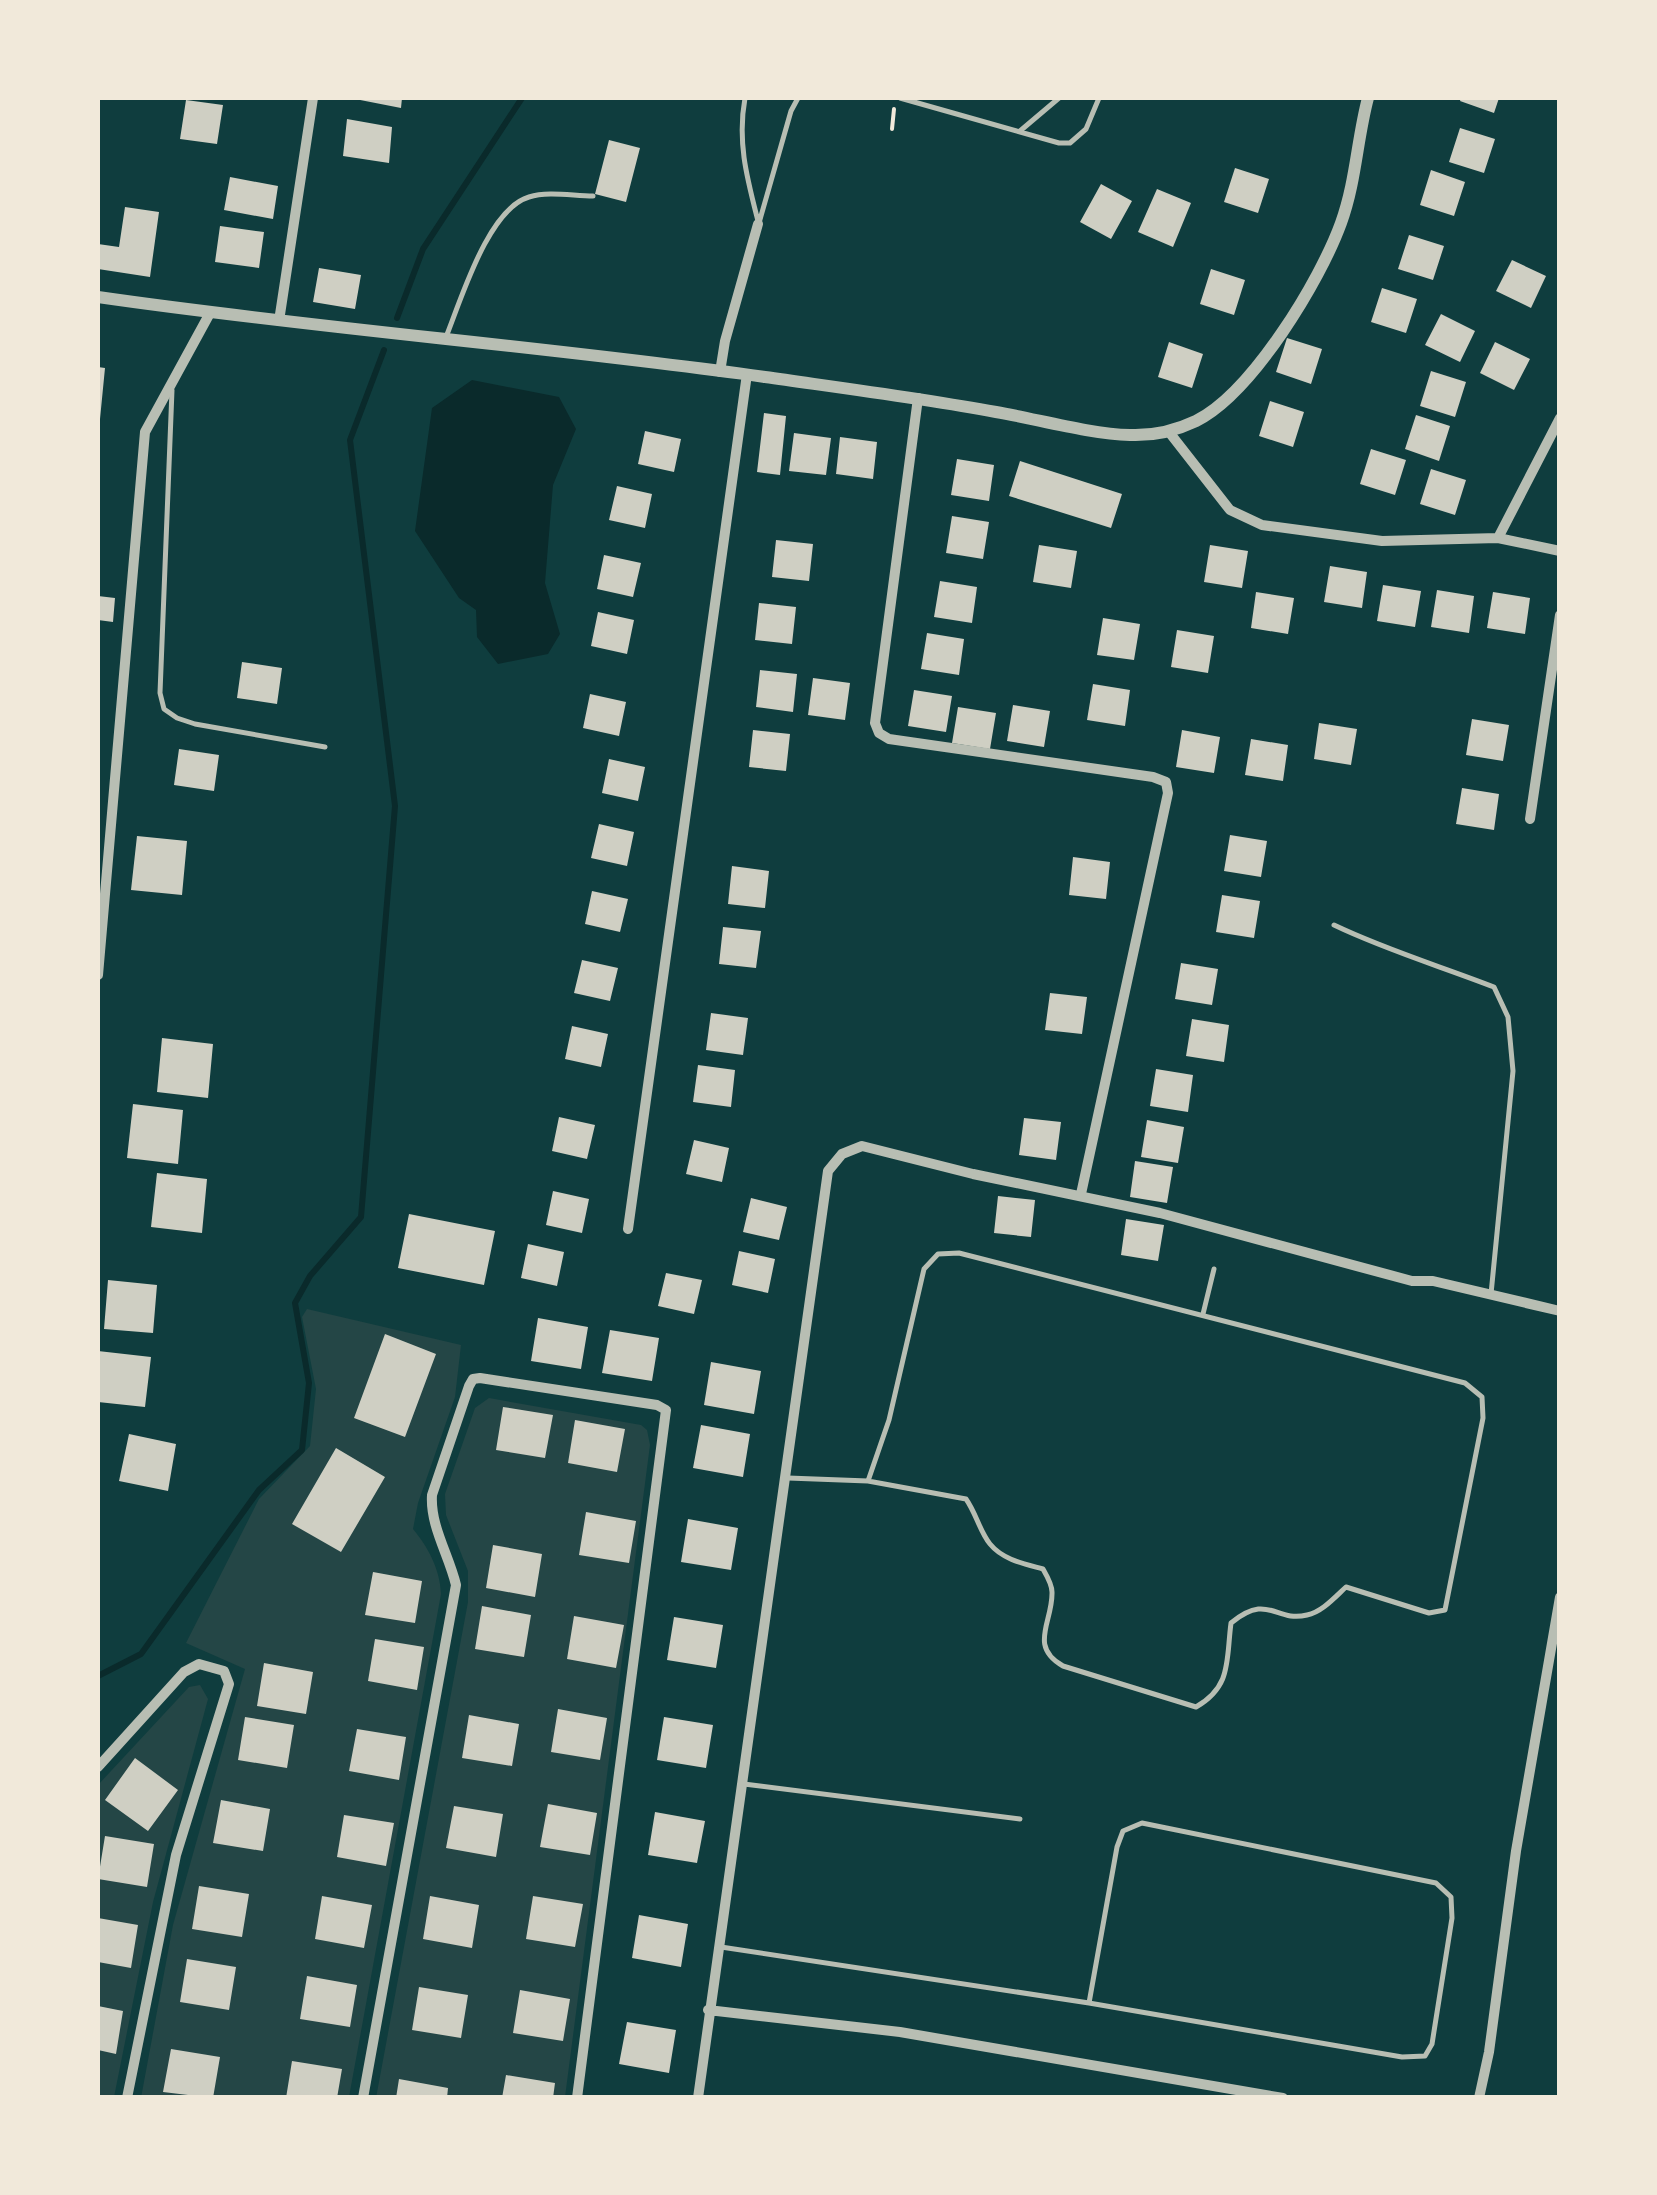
<svg xmlns="http://www.w3.org/2000/svg" width="1657" height="2195" font-family="'DM Sans',sans-serif">
	<style>
		.green { fill: #244646 }
		.water { fill: #0a2a2b }
		.lines { fill: none; stroke-linecap: round; stroke-linejoin: round }
		.stream { stroke: #0a2a2b; stroke-width: 6 }
		.building { fill: #cfcfc3 }
		.path { stroke: #f1e9da; stroke-width: 4 }
		.service { stroke: #b8beb3; stroke-width: 5 }
		.minor { stroke: #b8beb3; stroke-width: 10 }
		.tertiary { stroke: #b8beb3; stroke-width: 12 }
	</style>
	<rect width="100%" height="100%" fill="#0f3d3e"/>
	<!-- green -->
	<path class="green" d="M307,1309L461,1345L455,1397L418,1503L413,1529C428,1547 440,1569 441,1594L349,2097L141,2098L173,1925L245,1669L186,1643L259,1499L310,1446L316,1389L302,1317Z
		M489,1398L641,1425L647,1430L650,1445L565,2097L376,2098L468,1602V1571L446,1515L445,1494L475,1408Z
		M200,1685L208,1699L153,1902L114,2097H98V1785L189,1687Z"/>
	<!-- water -->
	<path class="water" d="M472,380L559,397L576,429L553,485L545,583L560,634L548,654L498,664L477,637L476,610L459,598L415,531L432,408Z"/>
	<g class="lines">
		<!-- stream -->
		<path class="stream" d="M397,318L423,249L522,98
			M98,1676L141,1654L259,1490L302,1450L309,1383L295,1303L310,1276L361,1217L395,806L350,440L384,350"/>
	</g>
	<!-- building -->
	<path class="building" d="M350,98H402L401,108Z
		M1461,98H1499L1494,113L1460,101Z
		M186,100L223,105L217,144L180,139Z
		M347,119L392,127L389,163L343,156Z
		M1460,128L1495,139L1484,173L1449,162Z
		M609,140L640,148L626,202L595,194Z
		M1235,168L1269,179L1258,213L1224,202Z
		M1431,170L1465,182L1454,216L1420,205Z
		M230,177L278,186L273,219L224,210Z
		M1101,184L1132,201L1111,239L1080,222Z
		M1157,189L1191,203L1173,247L1138,232Z
		M125,207L159,212L150,277L98,269V244L119,247Z
		M220,226L264,232L259,268L215,262Z
		M1409,235L1444,246L1433,280L1398,269Z
		M1512,260L1546,276L1531,308L1496,291Z
		M319,268L361,275L355,309L313,302Z
		M1211,269L1245,280L1234,315L1200,304Z
		M1382,288L1417,299L1406,333L1371,322Z
		M1441,314L1475,331L1460,362L1425,345Z
		M1287,338L1322,349L1311,384L1276,372Z
		M1169,342L1203,354L1192,388L1158,377Z
		M1495,342L1530,359L1514,390L1480,373Z
		M98,367L105,368L100,419H98Z
		M1431,371L1466,382L1455,417L1420,406Z
		M1270,401L1304,412L1293,447L1259,436Z
		M764,413L786,416L780,475L757,472Z
		M1416,415L1450,426L1439,461L1405,449Z
		M645,431L681,439L674,472L638,464Z
		M794,433L831,438L826,475L789,471Z
		M840,437L877,442L873,479L836,474Z
		M1371,449L1406,460L1395,495L1360,484Z
		M957,459L994,465L989,501L951,495Z
		M1020,461L1122,494L1111,528L1009,496Z
		M1431,469L1466,480L1455,515L1420,504Z
		M617,486L652,494L645,528L609,520Z
		M952,516L989,522L983,559L946,553Z
		M776,540L813,544L809,581L772,577Z
		M1039,545L1077,551L1071,588L1033,582Z
		M1210,545L1248,551L1242,588L1204,582Z
		M604,555L641,563L633,597L597,589Z
		M1330,566L1367,572L1362,608L1324,602Z
		M940,581L977,587L972,623L934,617Z
		M1383,585L1421,591L1415,627L1377,621Z
		M1437,590L1474,596L1469,633L1431,627Z
		M1256,592L1294,598L1288,634L1251,628Z
		M1493,592L1530,598L1525,634L1487,628Z
		M98,596L115,598L113,622L98,620Z
		M759,603L796,607L792,644L755,640Z
		M598,612L634,620L627,654L591,646Z
		M1103,618L1140,624L1134,660L1097,655Z
		M1177,630L1214,636L1208,673L1171,667Z
		M927,633L964,639L959,675L921,669Z
		M242,662L282,668L277,704L237,698Z
		M760,670L797,674L793,712L756,707Z
		M813,678L850,683L845,720L808,715Z
		M1093,684L1130,690L1125,726L1087,720Z
		M914,690L952,696L946,732L908,726Z
		M590,694L626,702L619,736L583,728Z
		M1013,705L1050,711L1044,747L1007,741Z
		M958,707L996,713L990,749L952,743Z
		M1472,719L1509,725L1503,761L1466,755Z
		M1319,723L1357,729L1351,765L1314,759Z
		M753,730L790,734L786,771L749,767Z
		M1182,730L1220,737L1214,773L1176,767Z
		M1251,739L1288,745L1283,781L1245,775Z
		M179,749L219,755L214,791L174,785Z
		M609,759L645,767L638,801L602,793Z
		M1462,788L1499,794L1494,830L1456,824Z
		M599,824L634,832L627,866L591,858Z
		M1230,835L1267,841L1261,877L1224,871Z
		M137,836L187,841L182,895L131,890Z
		M1073,857L1110,862L1106,899L1069,895Z
		M732,866L769,871L765,908L728,904Z
		M592,891L628,899L620,932L585,924Z
		M1222,895L1260,901L1254,938L1216,932Z
		M723,927L761,931L756,968L719,964Z
		M582,960L618,968L610,1001L574,993Z
		M1181,963L1218,969L1212,1005L1175,999Z
		M1050,993L1087,997L1082,1034L1045,1030Z
		M711,1013L748,1018L743,1055L706,1050Z
		M1192,1019L1229,1025L1224,1062L1186,1056Z
		M572,1026L608,1034L601,1067L565,1059Z
		M162,1038L213,1044L208,1098L157,1092Z
		M698,1065L735,1070L731,1107L693,1102Z
		M1156,1069L1193,1075L1188,1112L1150,1106Z
		M133,1104L183,1110L178,1164L127,1158Z
		M559,1117L595,1125L587,1159L552,1151Z
		M1024,1118L1061,1122L1056,1160L1019,1155Z
		M1147,1120L1184,1127L1178,1163L1141,1157Z
		M694,1140L729,1148L722,1182L686,1174Z
		M1135,1161L1173,1167L1167,1203L1130,1197Z
		M157,1173L207,1179L202,1233L151,1227Z
		M553,1191L589,1199L582,1233L546,1225Z
		M998,1196L1035,1200L1031,1237L994,1233Z
		M751,1198L787,1207L779,1240L743,1232Z
		M409,1214L495,1231L484,1285L398,1268Z
		M1126,1219L1164,1225L1158,1261L1121,1255Z
		M528,1244L564,1252L557,1286L521,1278Z
		M739,1251L775,1259L768,1293L732,1285Z
		M666,1273L702,1280L694,1314L658,1306Z
		M108,1280L157,1285L153,1333L104,1329Z
		M538,1318L588,1327L581,1369L531,1361Z
		M610,1330L659,1338L652,1381L602,1373Z
		M385,1334L436,1354L405,1437L354,1418Z
		M98,1351L151,1357L145,1407L98,1402Z
		M711,1362L761,1371L754,1414L704,1405Z
		M503,1407L553,1415L545,1458L496,1450Z
		M575,1420L625,1429L617,1472L568,1463Z
		M701,1425L750,1434L743,1477L693,1468Z
		M129,1434L176,1444L168,1491L119,1481Z
		M336,1448L385,1477L341,1552L292,1524Z
		M586,1512L636,1521L629,1563L579,1555Z
		M688,1519L738,1528L731,1570L681,1562Z
		M493,1545L542,1554L535,1597L486,1588Z
		M373,1572L422,1581L415,1623L365,1615Z
		M482,1606L531,1615L524,1657L475,1649Z
		M574,1616L624,1625L616,1668L567,1659Z
		M674,1617L723,1625L716,1668L667,1660Z
		M375,1639L424,1647L417,1690L368,1681Z
		M264,1663L313,1672L306,1714L257,1706Z
		M558,1709L607,1718L600,1760L551,1752Z
		M469,1715L519,1724L512,1766L462,1758Z
		M245,1717L294,1725L287,1768L238,1760Z
		M664,1717L713,1725L706,1768L657,1760Z
		M357,1729L406,1737L399,1780L349,1771Z
		M135,1758L178,1790L148,1831L105,1800Z
		M221,1800L270,1809L263,1851L213,1843Z
		M548,1804L597,1813L590,1855L540,1847Z
		M454,1806L503,1814L496,1857L446,1848Z
		M655,1812L705,1821L697,1863L648,1855Z
		M344,1815L394,1823L386,1866L337,1857Z
		M105,1836L154,1844L147,1887L98,1879Z
		M199,1886L249,1894L242,1937L192,1929Z
		M322,1896L372,1905L364,1948L315,1939Z
		M430,1896L479,1905L472,1948L423,1939Z
		M533,1896L583,1904L575,1947L526,1939Z
		M639,1915L688,1924L681,1967L632,1958Z
		M98,1918L138,1925L131,1968L98,1962Z
		M187,1959L236,1967L229,2010L180,2002Z
		M307,1976L357,1985L350,2027L300,2019Z
		M419,1987L468,1995L461,2038L412,2030Z
		M520,1990L570,1999L563,2041L513,2033Z
		M98,2006L123,2011L116,2054L98,2050Z
		M627,2022L676,2030L669,2073L619,2064Z
		M171,2049L220,2057L213,2098L163,2092Z
		M292,2061L342,2069L337,2098H286Z
		M506,2075L555,2083L553,2098H502Z
		M399,2079L448,2088L447,2098H396Z"/>
	<g class="lines">
		<!-- path -->
		<path class="path" d="M892,129L894,109"/>
		<!-- service -->
		<path class="service" d="M745,98C737,142 747,178 758,221
			M900,98L1059,143H1070L1086,129L1099,98
			M1020,131L1059,98
			M759,223L791,111L798,98
			M446,337C461,300 488,209 529,197C548,191 573,196 593,196
			M172,390L160,693L164,709L177,718L195,724L325,747
			M1334,925C1386,950 1440,966 1494,987L1508,1017L1513,1071L1491,1294
			M1203,1314L1214,1269
			M788,1478L868,1481L966,1499C976,1513 980,1532 990,1544C1003,1560 1025,1564 1043,1569C1047,1576 1052,1584 1052,1592C1053,1622 1028,1646 1063,1666L1196,1707C1232,1686 1226,1661 1231,1623C1269,1592 1275,1623 1307,1615C1322,1612 1335,1597 1346,1587L1429,1613L1445,1610L1483,1418L1482,1397L1465,1383L959,1253L938,1254L924,1269L889,1420L868,1481
			M744,1784L1020,1819
			M721,1947L1089,2003L1402,2057L1425,2056L1432,2044L1452,1918L1451,1897L1436,1883L1142,1823L1123,1831L1117,1847L1089,2003"/>
		<!-- minor -->
		<path class="minor" d="M279,321L313,98
			M720,372L725,341L758,224
			M918,398L875,723L879,733L889,739L1153,777L1166,782L1168,793L1081,1194
			M1169,432L1230,510L1262,525L1382,541L1498,538L1560,551
			M1498,538L1560,418
			M1530,819L1560,615
			M98,975L145,432L210,313
			M628,1229L747,374
			M98,1767L184,1672L199,1664L224,1671L229,1684L176,1855L127,2098
			M708,2010L900,2032L1283,2098
			M363,2098L456,1585C449,1555 430,1526 432,1495L469,1386L473,1379L480,1378L657,1405L666,1410L577,2098
			M698,2098L828,1171L842,1154L862,1146L973,1174L1160,1213L1412,1281H1433L1560,1311
			M1479,2098L1489,2052L1516,1851L1560,1597"/>
		<!-- tertiary -->
		<path class="tertiary" d="M98,297C319,329 543,346 765,377C842,388 920,398 996,412C1037,419 1090,434 1130,435C1154,436 1175,431 1196,421C1252,393 1320,281 1341,223C1356,182 1357,139 1368,98"/>
	</g>
	<!-- border -->
	<rect width="1657" height="2195" fill="none" stroke="#f1e9da" stroke-width="200"/>
</svg>
